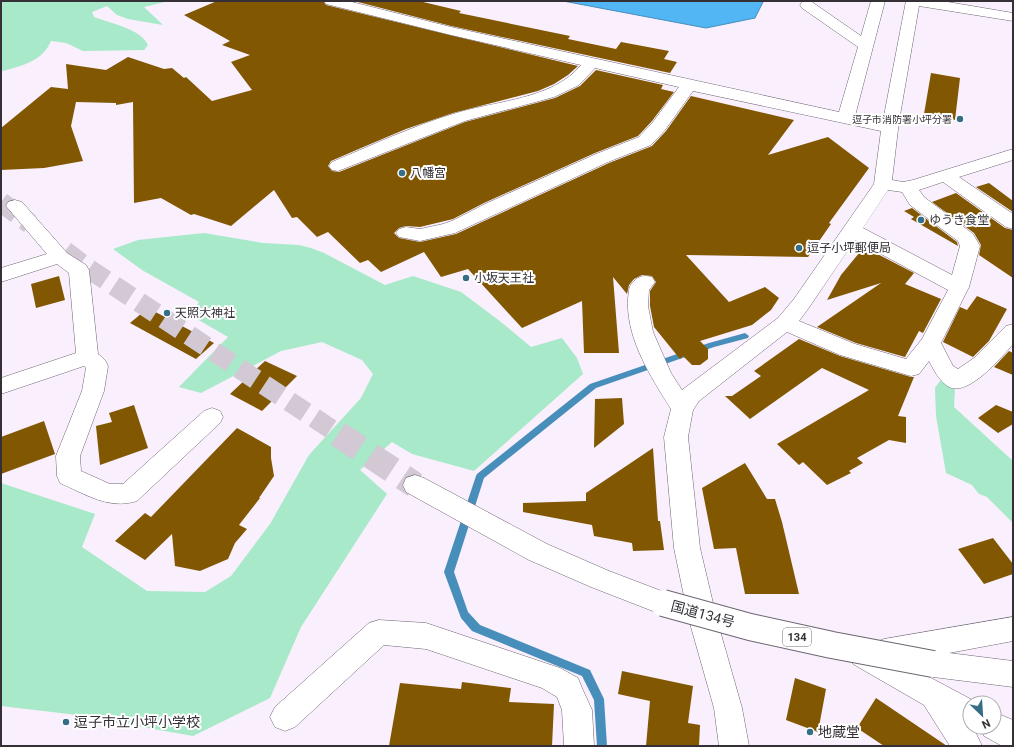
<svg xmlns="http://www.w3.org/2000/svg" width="1014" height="747" font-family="Roboto,'Noto Sans JP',sans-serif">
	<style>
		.green { fill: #a7e9c8 }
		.water { fill: #51b6f3; stroke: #488eba }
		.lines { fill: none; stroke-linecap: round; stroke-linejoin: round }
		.stream { fill: #488eba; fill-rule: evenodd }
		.building { fill: #825701 }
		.highway-tunnel-far1 { stroke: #d2c9d5; stroke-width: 20; stroke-dasharray: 20 10; stroke-linecap: butt }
		.highway-tunnel { stroke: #d2c9d5; stroke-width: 26; stroke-dasharray: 26 13; stroke-linecap: butt }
		.minor-casing { stroke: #6e6572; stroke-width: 1 }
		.highway-casing { stroke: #6e6572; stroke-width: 1 }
		.minor { fill: #fff; fill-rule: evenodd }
		.highway { fill: #fff; fill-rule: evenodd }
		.highway-bridge-casing { stroke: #6e6572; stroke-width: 28; stroke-linecap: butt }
		.highway-bridge { stroke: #fff; stroke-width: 26 }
		.poi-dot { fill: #356e87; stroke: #fff; stroke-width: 1.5 }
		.labels { text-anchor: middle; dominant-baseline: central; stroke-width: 4; stroke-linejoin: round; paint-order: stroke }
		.far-poi-label { font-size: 10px; fill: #343036; stroke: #fff; text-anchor: end }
		.shield { fill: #fff; stroke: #716e72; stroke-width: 1 }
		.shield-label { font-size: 11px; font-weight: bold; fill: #343036 }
		.poi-label { font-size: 12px; fill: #343036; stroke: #fff; text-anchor: start }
		.near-street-label { font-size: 14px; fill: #343036; stroke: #fff }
		.near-poi-label { font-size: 14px; fill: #343036; stroke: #fff; text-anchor: start }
	</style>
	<rect width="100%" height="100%" fill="#f9effd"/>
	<!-- green -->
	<path class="green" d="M1,1H169L144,7L163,25L128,19L117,15L107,6L92,12L94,17C110,23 141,29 148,45L144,50L83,51L66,43L51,41C49,45 47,49 44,52C35,63 16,67 3,71L1,70Z
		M204,233L263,243L299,245L311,248L324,253L385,285L413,276L461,292L501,322L531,347L562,338L577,358L583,374L474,471L412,454L392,442L360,470L387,494L301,627L270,698L193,736L69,714L1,706V483L95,514L82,547L147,591L205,592L231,576L270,524L309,455L361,398L373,374L362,360L322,342L281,351L201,393L179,387L228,337L190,315L199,302L142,270L113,249L138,240Z
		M943,380L955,388L954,407L1013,461V523L987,497L979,494L972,485L946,473L936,416L935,388L940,381Z"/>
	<!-- water -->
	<path class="water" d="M563,1H758L763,2L755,18L706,28Z"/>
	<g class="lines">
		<!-- stream -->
		<path class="stream" d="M745,333L749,336L748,338L714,347L596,388L484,478L454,572L468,612L480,625L590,670L604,699L607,746H597L594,700L582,676L472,631L461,618L444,572L476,476L477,474L590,384L709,343Z"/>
	</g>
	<!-- building -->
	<path class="building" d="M217,1H323L326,5L578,66L568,75L554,84L538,91L453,113L406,129L361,148L331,161L328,166L332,171L339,172L465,122L555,98L580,86L596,70L663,85L661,89L674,92L652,121L638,136L595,153L484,203L453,219L420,227L406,226L399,228L394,233L399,238L420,242L456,234L609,163L652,146L666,131L691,96L794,120L768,155L828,137L869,168L829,223L831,224L808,257L686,255L729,302L765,287L779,298L771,310L752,325L700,341L708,349V359L700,365H692L683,356L680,359L654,327L650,306V291L656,282L652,276L642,275L634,279L629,285L627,294L613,277L619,353H584L582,301L522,328L468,269L441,277L424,252L381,272L368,260L360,263L328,232L317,237L297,217L292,218L274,190L231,226L194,214L191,215L161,198L134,203L133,102L116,105V103L76,102L71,126L83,161L44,168L1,170V128L51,87L68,89L66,64L106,70L128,57L164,69L172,68L184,78L186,77L212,101L252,90L231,62L250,55L222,45L230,41L184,15Z
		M354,1H419L461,11L459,13L570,36L568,39L616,49L621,42L669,51L664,59L677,62L670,73L451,26Z
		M931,73L960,78L955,120L924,114Z
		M989,183L1013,201V212L976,187Z
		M956,193L1005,228L1013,230V278L979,255L981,245L974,233L932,202Z
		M912,208L957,242L958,246L911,219L914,217L904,211Z
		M864,247L914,273L905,284L941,299L923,333L919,331L905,357L856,343L817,327L881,283L827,300L841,275Z
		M59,276L65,300L36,308L31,284Z
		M977,296L1007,309L989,341L973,357L943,342L960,307L967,310Z
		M148,308L214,343L196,359L130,323Z
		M799,339L840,356L911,377H914L898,416L906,417V443L889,440L857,458L863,463L849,471L851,473L827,485L803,462L799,465L777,444L869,390L822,368L750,419L725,396H732L761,376L754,371Z
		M1009,351L1013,353V375L994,367Z
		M265,361L297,376L262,411L230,394Z
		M622,398L624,424L594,448L595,399Z
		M134,405L148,448L100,465L96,426L112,422L109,413Z
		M996,405L1013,412V424L998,433L978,418Z
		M44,421L55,454L1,474V437Z
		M237,428L271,447V458L274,476L259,498H260L239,525L247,529L235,543L228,559L200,571L175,566L172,534L145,560L115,541L145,513L151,517Z
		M653,448L658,521H660L664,550L633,551L632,543L594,536L592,525L523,512V503L586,501V493Z
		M745,463L767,499H775L782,522L799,594H745L736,548L714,549L702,488Z
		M993,538L1013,564V574L984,584L958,549Z
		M622,671L693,686L688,723L700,725L699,746H646L650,701L618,694Z
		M795,678L826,689L818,732L786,720Z
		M462,682L511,688L509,702L554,704L552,746H389L400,683L461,689Z
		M876,698L947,746H884L857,728Z"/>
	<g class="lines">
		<!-- highway-tunnel-far1 -->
		<path class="highway-tunnel-far1" d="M1,202L30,224
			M65,251L86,267L340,435"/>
		<!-- highway-tunnel -->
		<path class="highway-tunnel" d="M338,434L415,485"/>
		<defs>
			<path id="minor" d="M324,1H348L451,27L839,112L858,47L802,8L800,5L802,2H812L861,36L871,1H885L855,116L883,121L906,1H942L1013,13V21L919,6L899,121L892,180L903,182L913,180L1013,149V160L959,177L1013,214V229L1006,227L943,182L919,190L924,197L973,234L980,246L969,287L941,343L953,366L958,369L974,358L1006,326L1013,324V344C1002,357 968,397 949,387C939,381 934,370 929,361L919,374L911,376L840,355L787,332L699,401L693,410L688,437L700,548L717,620L742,708L749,746H719L714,708L689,620L674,548L664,437L671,409C651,377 626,339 628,299C629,292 628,287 633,282C639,276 644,275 652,277L655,282L649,290L648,306L653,332L671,373L682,390L778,318L794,299L874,184L881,131L693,91L665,130L651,145L608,162L455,233L420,241L399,237L396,233L399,229L406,227L420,229L443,224L454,220L485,204L596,154L639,137L653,122L679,87L595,68L579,85L554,97L465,121L338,171L332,170L329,166L332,162C372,145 411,127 453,114C493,101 553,100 581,65L451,35L326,4ZM888,190L902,192L910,205L958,241L960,246L952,275L863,228ZM855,240L948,290L922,339L906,359L855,344L799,321L808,309Z
				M15,200L22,202L67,253L86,265L89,270L98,354L105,360L108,366L104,391L80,456L81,471L110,484H123L204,411L212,408L220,411L223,417L220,423L137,501C109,510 85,494 60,483L57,476L56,456L82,391L86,368L84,366L1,394V378L76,353L69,273L57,264L1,282V268L47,254L6,206L8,202Z
				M1013,617V641L901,662L978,703H970V727H973L982,746H950L924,705L853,664L849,655L853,646L863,642L873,646L874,643L884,639Z
				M379,620L426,623L560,668L578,678L582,688L592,710L594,746H564L562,710L557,697L542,688L426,649L384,645L295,727L285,731L275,727L270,717L275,707L369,623Z
				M994,712L1013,720V746H1002L984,736L980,727H994Z"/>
			<path id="highway" d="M415,475L424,478L547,544L609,571L672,595L676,603L672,611L663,615L591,587L529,560L406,492L403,485L406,478Z
				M933,651L1013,661V687L933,677L923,673L919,664L923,655Z"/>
		</defs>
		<!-- minor casing -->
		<use href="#minor" class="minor-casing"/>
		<!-- highway casing -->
		<use href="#highway" class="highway-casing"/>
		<!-- minor -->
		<use href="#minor" class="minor"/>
		<!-- highway -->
		<use href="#highway" class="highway"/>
		<defs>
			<path id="highway-bridge" d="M663,603L750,627L832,645L933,664"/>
		</defs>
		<!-- highway-bridge casing -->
		<use href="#highway-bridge" class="highway-bridge-casing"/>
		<!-- highway-bridge -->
		<use href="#highway-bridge" class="highway-bridge"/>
	</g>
	<!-- markers -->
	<g class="poi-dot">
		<circle cx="960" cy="119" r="4"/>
		<circle cx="402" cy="173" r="4"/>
		<circle cx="921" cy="220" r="4"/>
		<circle cx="799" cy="248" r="4"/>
		<circle cx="466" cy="278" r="4"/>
		<circle cx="167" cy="313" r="4"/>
		<circle cx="66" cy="722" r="4"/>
		<circle cx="810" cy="732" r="4"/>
	</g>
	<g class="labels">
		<!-- far-poi labels -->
		<g class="far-poi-label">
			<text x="952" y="119">逗子市消防署小坪分署</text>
		</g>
		<!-- shield labels -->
		<rect class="shield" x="783" y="628" width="28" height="18" rx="3"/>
		<g class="shield-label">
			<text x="797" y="637">134</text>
		</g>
		<!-- poi labels -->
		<g class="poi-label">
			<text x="410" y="173">八幡宮</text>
			<text x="929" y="220">ゆうき食堂</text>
			<text x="807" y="248">逗子小坪郵便局</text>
			<text x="474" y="278">小坂天王社</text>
			<text x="175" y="313">天照大神社</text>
		</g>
		<!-- near-street labels -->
		<g class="near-street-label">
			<text transform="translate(703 614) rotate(15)">国道134号</text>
		</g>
		<!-- near-poi labels -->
		<g class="near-poi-label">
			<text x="74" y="722">逗子市立小坪小学校</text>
			<text x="818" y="732">地蔵堂</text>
		</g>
	</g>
	<!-- border -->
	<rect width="1014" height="747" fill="none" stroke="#343036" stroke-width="4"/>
	<!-- north arrow -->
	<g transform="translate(982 715) rotate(155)"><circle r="19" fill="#ffffff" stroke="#aeacaf"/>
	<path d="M0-3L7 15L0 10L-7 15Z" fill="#356e87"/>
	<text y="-6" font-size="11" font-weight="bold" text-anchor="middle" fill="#343036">N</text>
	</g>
</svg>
